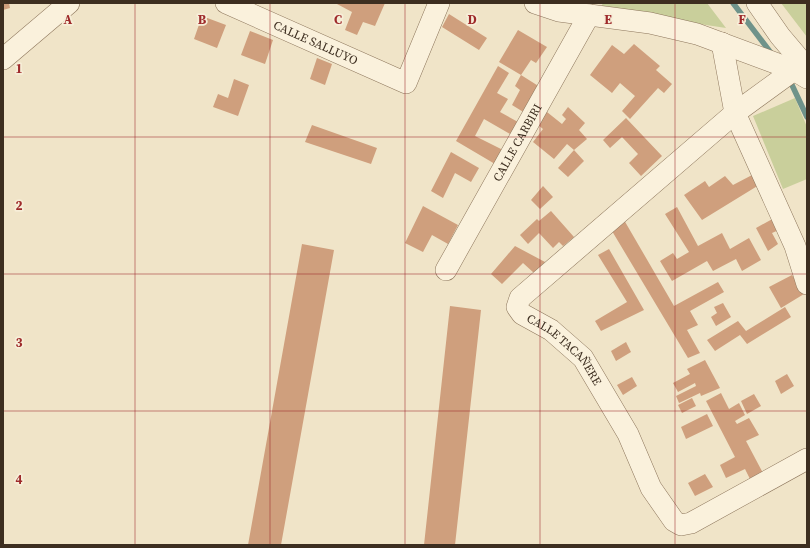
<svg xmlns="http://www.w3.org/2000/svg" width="810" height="548" font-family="'Source Serif 4',serif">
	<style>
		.green { fill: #c9cf9b }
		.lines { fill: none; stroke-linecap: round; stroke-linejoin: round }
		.stream { stroke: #6f938a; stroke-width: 5.5 }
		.building { fill: #cf9f7d }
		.minor-casing { stroke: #8d765c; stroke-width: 22 }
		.minor { stroke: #faf1dc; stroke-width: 21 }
		.grid { fill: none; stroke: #9e2a2b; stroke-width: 1; stroke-opacity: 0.55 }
		.labels { text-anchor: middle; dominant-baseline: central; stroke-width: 3.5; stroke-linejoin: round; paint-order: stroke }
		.street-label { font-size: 12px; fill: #3d2e20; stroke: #f7eed8 }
		.grid-label { font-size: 13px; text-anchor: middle; font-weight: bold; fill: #9e2a2b; stroke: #f7eed8; stroke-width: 3.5; stroke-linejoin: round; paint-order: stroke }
	</style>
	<rect width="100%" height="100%" fill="#f0e4c8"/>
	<!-- green -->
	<path class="green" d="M603,3H707L726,28L600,9Z
		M781,3H807V37Z
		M795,98L807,127V179L783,189L753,116Z"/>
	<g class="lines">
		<!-- stream -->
		<path class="stream" d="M733,3L771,53
			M792,85L807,117"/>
	</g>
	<!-- building -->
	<path class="building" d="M3,3H9L10,8L3,10Z
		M337,3H385L375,26L363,22L357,35L345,30L352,12L337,4Z
		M449,14L487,38L479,50L442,27Z
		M202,16L226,25L217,48L194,39Z
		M518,30L547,47L536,63L531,60L521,75L499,62Z
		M250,31L273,40L265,64L241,55Z
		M634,44L660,66L656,70L672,84L664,93L658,88L630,119L622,111L635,96L620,83L612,93L590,75L612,45L624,54Z
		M317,58L332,64L325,85L310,79Z
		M498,66L509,73L497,93L508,99L500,112L518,122L510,134L484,119L475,136L503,150L495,164L456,141Z
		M521,75L540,87L525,113L512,105L520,90L515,86Z
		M234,79L249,85L238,116L213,107L218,94L228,98Z
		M568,107L585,123L579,130L587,139L574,150L567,144L554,159L533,142L543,129L537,124L547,112L562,124L566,119L562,115Z
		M626,118L662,156L641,176L629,163L638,154L622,137L610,148L603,140Z
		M312,125L377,148L371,164L305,142Z
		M574,150L584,161L568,177L558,168Z
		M451,152L479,168L471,182L455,173L443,198L431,191Z
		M754,174L759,185L702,220L684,195L705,181L709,187L725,176L733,185Z
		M543,186L553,197L540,209L531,200Z
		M423,206L458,225L448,244L432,235L423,252L405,243Z
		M677,207L698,246L722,233L730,249L749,238L761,260L742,271L736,259L713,271L707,261L672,281L660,261L673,253L677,259L689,252L665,214Z
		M551,211L574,237L563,246L559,242L553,248L539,233L528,244L520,235L537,219L539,221Z
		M776,217L781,229L772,233L778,244L768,251L756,228Z
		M624,220L674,306L718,282L724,292L690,311L698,325L687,330L700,353L688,358L612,231Z
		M302,244L334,250L281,545H248Z
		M515,246L545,262L534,273L523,263L502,284L491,274Z
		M609,249L644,310L601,331L595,321L627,302L598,255Z
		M792,275L804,294L781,308L769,287Z
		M723,303L731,317L716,326L711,317L717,313L714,307Z
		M450,306L481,310L455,545H424Z
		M785,307L791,317L747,344L740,335L715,351L707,340L738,321L746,331Z
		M626,342L631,352L616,361L611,351Z
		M705,360L720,388L701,396L700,393L679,403L676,396L696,386L695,383L678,392L673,383L690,374L687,369Z
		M787,374L794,386L781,394L775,381Z
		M632,377L637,386L623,395L617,385Z
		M721,393L729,409L739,403L745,415L735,421L737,424L749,418L759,435L746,441L764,475L751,481L745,469L726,478L720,465L735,457L706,401Z
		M754,394L761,406L747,414L741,401Z
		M692,398L696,406L682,413L678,405Z
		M707,414L713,426L686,439L681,427Z
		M705,474L713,487L695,496L688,483Z"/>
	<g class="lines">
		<defs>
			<g id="minor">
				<path id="s1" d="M226,3L406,83L439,3"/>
				<path d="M535,3L559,11L650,23L697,34L794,70L807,78"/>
				<path d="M757,3L780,36L807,68"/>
				<path d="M722,43L735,113L795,246L807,284"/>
				<path d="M3,59L69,3"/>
				<path id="s2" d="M794,70L735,113L520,298L517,307L522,314L551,330L583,358L628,434L651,488L674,521L681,525L691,523L807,459"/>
				<path id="s3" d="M446,270L589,15"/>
			</g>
		</defs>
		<!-- minor casing -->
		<use href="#minor" class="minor-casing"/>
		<!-- minor -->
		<use href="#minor" class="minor"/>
	</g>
	<!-- grid -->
	<path class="grid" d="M135,3V545M270,3V545M405,3V545M540,3V545M675,3V545M3,137H807M3,274H807M3,411H807"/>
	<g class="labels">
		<!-- street labels -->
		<g class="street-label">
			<text stroke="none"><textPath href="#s1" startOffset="98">CALLE SALLUYO</textPath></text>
			<text stroke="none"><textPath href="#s3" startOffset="146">CALLE CARBIRI</textPath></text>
			<text stroke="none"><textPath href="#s2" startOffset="431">CALLE TACAÑERE</textPath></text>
		</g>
	</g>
	<g class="grid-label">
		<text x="68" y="24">A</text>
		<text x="202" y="24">B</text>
		<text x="338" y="24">C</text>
		<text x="472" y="24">D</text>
		<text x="608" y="24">E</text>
		<text x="742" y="24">F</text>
		<text x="19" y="73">1</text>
		<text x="19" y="210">2</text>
		<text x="19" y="347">3</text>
		<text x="19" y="484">4</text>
	</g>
	<!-- border -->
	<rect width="810" height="548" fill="none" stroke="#3d2e20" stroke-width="8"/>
</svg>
